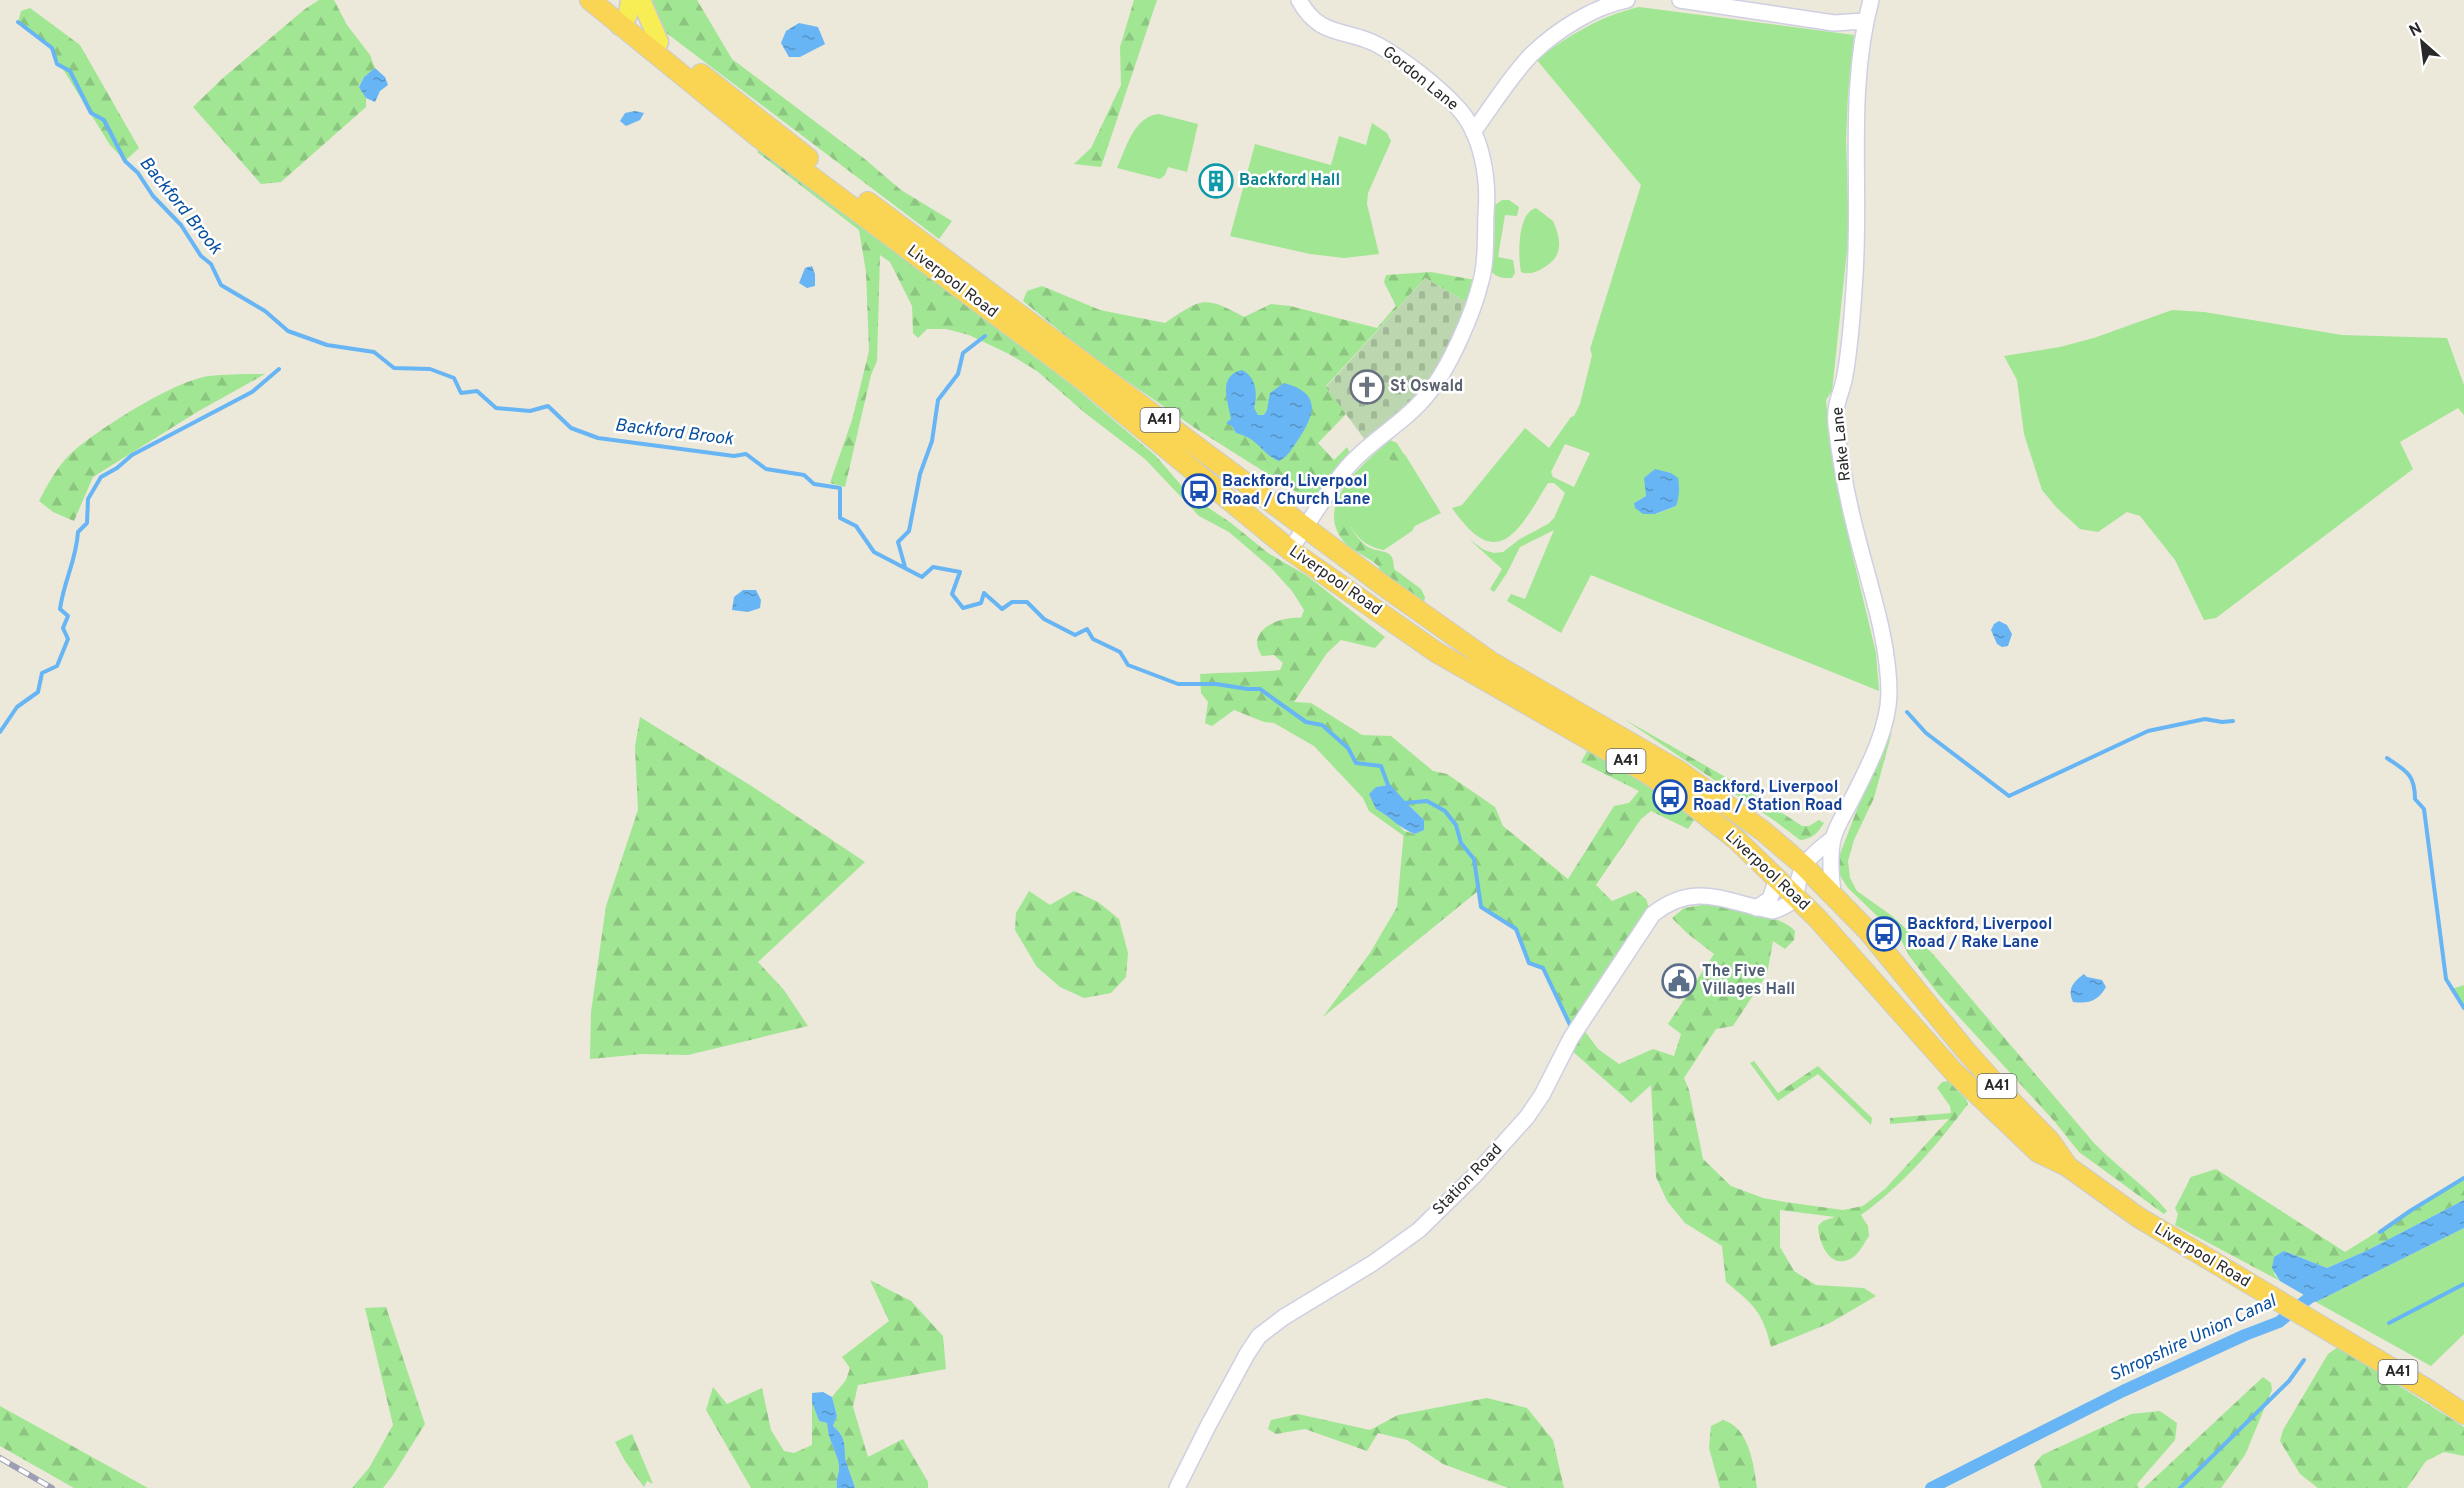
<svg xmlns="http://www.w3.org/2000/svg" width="2464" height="1488" font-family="Overpass,sans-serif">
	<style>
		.grass { fill: #a1e693; fill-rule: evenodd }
		.forest { fill: url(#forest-firs) }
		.cemetery { fill: url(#cemetery-stones) }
		.water { fill: url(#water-ripples) }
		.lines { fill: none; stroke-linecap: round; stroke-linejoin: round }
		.stream { stroke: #67b5f4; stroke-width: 4 }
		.canal { stroke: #67b5f4; stroke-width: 12 }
		.tertiary-casing { stroke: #cfcfe3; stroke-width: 18 }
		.primary-casing { stroke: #ccc; stroke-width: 21 }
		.trunk-casing { stroke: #ccc; stroke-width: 22 }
		.tertiary { stroke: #fff; stroke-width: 15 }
		.primary { stroke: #f6ee54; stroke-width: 18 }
		.trunk { stroke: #fad553; stroke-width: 20 }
		.rail-casing { stroke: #9d9db4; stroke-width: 6 }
		.rail { stroke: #fff; stroke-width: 4; stroke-dasharray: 11; stroke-linecap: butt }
		.labels { text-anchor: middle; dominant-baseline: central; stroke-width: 5; stroke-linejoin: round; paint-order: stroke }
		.shield { fill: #fff; stroke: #696969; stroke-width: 1.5 }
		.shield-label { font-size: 15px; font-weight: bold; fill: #292929 }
		.street-label { font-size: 16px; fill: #292929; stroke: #fff }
		.culture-label { font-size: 16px; font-weight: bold; fill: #0d838f; stroke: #fff; text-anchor: start }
		.worship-label { font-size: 16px; font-weight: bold; fill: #5b616d; stroke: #fff; text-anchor: start }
		.transit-label { font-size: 16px; font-weight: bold; fill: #164399; stroke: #fff; text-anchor: start }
		.service-label { font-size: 16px; font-weight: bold; fill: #4e5e75; stroke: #fff; text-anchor: start }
		.water-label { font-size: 18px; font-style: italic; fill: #074f9f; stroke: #fff }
	</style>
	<defs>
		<pattern id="forest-firs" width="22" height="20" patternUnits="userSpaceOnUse" patternTransform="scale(1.5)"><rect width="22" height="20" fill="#a1e693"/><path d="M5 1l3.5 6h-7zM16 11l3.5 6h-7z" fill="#8bc57f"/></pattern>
		<pattern id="cemetery-stones" width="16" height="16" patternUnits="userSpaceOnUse" patternTransform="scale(1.5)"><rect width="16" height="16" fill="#bcd7b0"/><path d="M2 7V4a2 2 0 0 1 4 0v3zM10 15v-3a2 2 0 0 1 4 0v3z" fill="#a2b997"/></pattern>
		<pattern id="water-ripples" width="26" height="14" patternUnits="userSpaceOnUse" patternTransform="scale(1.5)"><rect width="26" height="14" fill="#67b5f4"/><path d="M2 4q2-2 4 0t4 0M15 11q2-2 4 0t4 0" fill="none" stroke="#5593c6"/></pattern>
	</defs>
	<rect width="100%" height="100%" fill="#ece8da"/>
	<!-- grass -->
	<path class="grass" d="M1639,7L1854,35L1848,95L1846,140L1849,232L1832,391L1826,400L1829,431L1852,553L1876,653L1879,691L1591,575L1561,633L1507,601L1511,594L1525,599L1554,530L1520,547L1507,573L1494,592L1490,589L1502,569L1469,539L1484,550L1494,553L1503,552L1520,539L1548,524L1554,518L1565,493L1554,483H1548C1518,532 1498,574 1452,508L1462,505L1525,428L1549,448L1571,417L1574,416L1580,404L1592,355L1590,349L1641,185L1536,59C1570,36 1597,17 1639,7ZM1565,444L1590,453L1574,487L1553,477L1551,472ZM1661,472L1671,473L1679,485L1676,506L1656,514L1634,503L1646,496L1645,478Z
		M1159,114L1198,124L1187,172L1168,167L1165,175L1160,179L1117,168C1126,148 1134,116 1159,114Z
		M1372,123L1387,133L1391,141L1368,193L1367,204L1379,254L1344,258L1310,254L1230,236L1255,144L1331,165L1339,136L1366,145Z
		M1502,200H1509L1519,207L1517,216L1505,215L1498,257L1513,260L1515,273L1512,278C1504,278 1496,278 1491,271L1494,251L1495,205Z
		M1536,208L1553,221C1562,241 1563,257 1543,268C1537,272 1531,274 1524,273L1521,272C1518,256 1517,213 1536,208Z
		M2172,310L2204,312L2342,335L2447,338L2464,385V415L2458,408L2400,442L2413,469L2216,618L2204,620L2175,560L2140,516L2127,512L2098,532L2080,529L2057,508L2042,490L2024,434L2017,380L2004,356L2060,347L2094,338Z
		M1404,453L1441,513L1415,526L1412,531L1384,550C1354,546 1335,512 1355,486C1362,476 1374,468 1383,460L1389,459L1395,463L1405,458Z
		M1284,705L1306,722L1322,725L1348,748L1356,763L1381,766L1388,785L1376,787V809L1392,818L1404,831V836L1369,811L1363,798L1314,746L1274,723Z
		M2464,985V1008L2452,989Z
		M2464,1228V1334L2431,1366L2316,1302Z"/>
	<!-- forest -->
	<path class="forest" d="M319,0H334L347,25L370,55L375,68L364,77L359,86L366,98V107L281,182L261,184L193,107L223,78L305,9Z
		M652,0H697L732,59L866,160L901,190L952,221L939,239L665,32Z
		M1134,0H1157L1101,167L1074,164L1091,148L1121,85L1120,47Z
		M30,8L80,45L139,148L125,161L110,145L48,45L18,22L21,11Z
		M762,148L1078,390L1156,456L1186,491L1197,500L1231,523L1268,553L1306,575L1385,637L1375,648L1341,640L1327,653L1294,702L1311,703L1362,735L1391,736L1433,771L1447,774L1495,807L1503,826L1568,879L1614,806L1629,803L1639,791L1581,762L1589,748L1677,802L1694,820L1688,829L1651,811L1641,819L1596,885L1612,901L1636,891L1646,899L1650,910L1571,1027L1543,969L1529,963L1516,929L1481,907L1478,891L1323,1017L1370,953L1397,907L1404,831L1415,834L1424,830V820L1388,785L1381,766L1356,763L1348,748L1322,725L1306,722L1288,708L1274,723L1264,722L1234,710L1212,726L1205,723L1208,702L1201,693L1200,674C1227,672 1253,673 1280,670L1283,663L1274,655L1262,656C1244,630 1280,616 1301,618L1304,610L1292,591L1271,568L1229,532L1199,516L1145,459L1085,413L1037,371L1009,354L969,335L946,329H927L918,338L913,333L912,306L890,262L880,255L877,361L871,375L845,487L830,483L852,420L869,351L866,272L859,230L757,152Z
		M1431,272L1475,280L1468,303L1425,278L1326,386L1346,414L1318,443L1334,460L1347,447L1350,453L1317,498L1309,500L1195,428L1092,357L1023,301L1027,291L1042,286L1100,310L1165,323C1202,298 1204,295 1244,317L1271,304L1290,306L1377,328L1396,306L1384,282L1386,275Z
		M265,374L197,412L93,477L74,521L53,512L39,501C49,482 59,463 76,449C104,426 174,381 209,376C227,374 247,374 265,374Z
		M1390,440L1397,443L1406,458L1402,463H1395L1389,459L1383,460C1362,479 1339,492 1350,524C1353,533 1361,543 1370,548C1384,554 1394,548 1394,569L1421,589L1425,597L1424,603C1412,596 1395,588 1385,578C1382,574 1381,570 1378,566C1368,556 1353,552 1344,542C1312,503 1365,463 1390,440Z
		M640,717L750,785L865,862L758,962L784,990L808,1026L688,1055L642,1054L590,1059L591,1012L606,906L638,810L635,747Z
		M1624,719L1736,783L1802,826H1809L1819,820L1824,823C1818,833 1812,839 1800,840L1775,821Z
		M1892,732L1874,798L1854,840L1848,861L1850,878L1857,891L1892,916L1933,954L2094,1143C2117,1167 2145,1185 2167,1211L2164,1214L2079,1152L2055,1122L1939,995L1910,957L1900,938L1848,888L1839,874L1838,859L1860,802Z
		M1029,891L1050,905L1074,891L1098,902L1119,919L1128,953L1126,977L1111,993L1084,998L1060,987L1037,967L1015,930L1016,913Z
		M1708,904C1731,907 1779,914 1795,931L1794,940L1785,949L1773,941L1767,974L1733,1026L1716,1029L1684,1078L1689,1090L1703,1159L1731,1186L1763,1198L1785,1202L1843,1210L1863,1206L1885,1189L1949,1119L1890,1124V1118L1951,1113L1950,1106L1937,1088L1942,1082L1948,1081L1966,1099L1968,1104C1938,1144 1902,1186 1861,1215L1868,1226L1869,1236C1864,1243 1859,1254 1852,1258C1830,1271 1819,1243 1818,1226L1823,1221L1835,1217L1780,1210V1247L1794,1271L1816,1285L1864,1288L1876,1296L1830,1323L1771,1347C1762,1311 1754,1305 1726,1282L1722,1246L1685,1223L1667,1201L1656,1177L1651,1085L1631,1103L1571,1050L1584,1030L1598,1049L1619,1064L1653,1049L1674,1056L1681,1034L1668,1024L1714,954L1687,933L1672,918L1684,908Z
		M1754,1061L1778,1093L1818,1066L1872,1118L1871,1125L1818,1074L1778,1101L1750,1063Z
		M2216,1169L2345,1252L2464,1178V1200L2368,1250L2327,1268L2284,1251L2274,1274L2280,1281L2175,1225L2178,1214L2175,1208L2191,1177Z
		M870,1280L911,1301L943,1336L946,1369L858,1385L853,1407L868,1457L903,1439L928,1482V1488H855C853,1480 845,1461 845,1456C845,1442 844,1435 833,1426L837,1416L832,1397L846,1380L850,1368L842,1357L889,1321Z
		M386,1307L425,1424L393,1475L383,1488H352L369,1468L393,1425L365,1308Z
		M2338,1347L2464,1427V1456L2444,1452L2426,1461L2407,1488H2318L2300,1474L2280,1441L2283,1430L2328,1354Z
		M2263,1377L2271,1383L2272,1390L2245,1455L2221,1488H2144Z
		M713,1387L727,1404L762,1388L771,1430L784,1451L794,1453L812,1445V1402L819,1421L827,1423C828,1441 836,1449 839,1464C840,1472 835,1480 837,1488H751L706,1410Z
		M1487,1398L1527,1408L1553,1440L1564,1488H1508L1443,1464L1407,1440L1378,1433L1367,1451L1305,1429L1276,1434L1268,1429L1271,1420L1298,1414L1370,1430L1398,1415Z
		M0,1406L148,1488H74L0,1446Z
		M2160,1411L2177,1423L2175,1440L2137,1484L2139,1488H2042L2034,1465L2042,1455L2131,1414Z
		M1723,1420C1749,1427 1754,1465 1757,1488H1720L1709,1448L1711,1426Z
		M632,1434L653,1484L647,1481L644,1487L625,1461L615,1442Z"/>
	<!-- cemetery -->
	<path class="cemetery" d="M1425,278L1468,303L1447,348L1419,397L1365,440L1326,387Z"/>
	<!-- water -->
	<path class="water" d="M799,23L818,27L825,44L800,57H789L781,43L786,31Z
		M375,68L385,77L388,85L380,91L375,102L366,98L359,87L364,77Z
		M635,111L644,113L640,120L626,126L620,121L625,113Z
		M812,266L815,274V286L807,288L799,283L805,268Z
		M1242,370C1256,377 1258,393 1254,408L1258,415H1264L1267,410L1270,393L1284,383C1321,393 1316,413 1298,440C1292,448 1288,457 1279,461C1260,453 1260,439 1236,433L1232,426L1226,423L1231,419C1228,401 1217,376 1242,370Z
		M1655,469L1671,473L1678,478C1680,487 1679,499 1676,506L1655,514H1643L1635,508L1634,503L1646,496L1644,478Z
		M743,590H756L761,600L760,608L748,612L732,610L734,597Z
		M1999,621L2007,625L2012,634L2008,646L2002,647L1997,644L1991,630L1994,624Z
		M1388,785L1424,820V830L1415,834C1400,829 1391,817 1376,809L1369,794L1376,787Z
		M2084,974L2087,977L2102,980L2106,987C2098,1001 2089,1004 2073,1002C2067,989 2073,982 2084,974Z
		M2464,1200V1228L2316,1302L2280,1281L2272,1268L2274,1257L2284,1251L2327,1268L2368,1250Z
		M823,1392L832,1397L837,1416L833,1426C844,1435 845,1442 845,1456C845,1461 853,1480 855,1488H837C835,1480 840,1472 839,1465C836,1449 828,1441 827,1423L819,1421L812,1402V1393Z"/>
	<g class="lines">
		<!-- stream -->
		<path class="stream" d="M18,22L52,48L57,64L70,71L91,113L104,120L125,161L138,173L153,196L181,225L201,256L211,264L221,285L265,311L288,331L327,345L374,352L394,368L430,369L454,378L461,393L477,391L496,408L530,411L548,406L571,428L598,438L734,456L746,454L766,469L804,475L814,484L840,488V518L856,526L874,552L922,577L933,567L960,572L952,594L963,608L981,603L984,593L1002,609L1012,602H1027L1044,619L1075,635L1087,629L1093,639L1120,652L1128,665L1178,684H1216L1248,689H1260L1306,722L1322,725L1348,748L1356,763L1381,766L1388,785L1404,803L1427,801L1445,811L1456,825L1461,843L1474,859L1481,907L1516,929L1529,963L1543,968L1571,1027
			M905,567L898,542L909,531L920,474L932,441L938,400L958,374L963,353L985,336
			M1907,712L1926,733L2009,796L2148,731L2205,719L2222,722L2233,721
			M0,732L17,707L38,692L42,673L57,666L68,639L63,628L68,616L60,609C64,580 76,562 78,532L87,523L88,499L101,477L117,468L132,455L252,392L279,369
			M2387,758C2406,771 2415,774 2415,799L2424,809L2446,979L2464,1008
			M2380,1232L2410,1211L2464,1178
			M2389,1323L2464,1284
			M2180,1488L2289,1381L2304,1360"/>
		<!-- canal -->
		<path class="canal" d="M1931,1488L2123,1391L2245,1335L2279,1322L2309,1298L2323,1290"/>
		<defs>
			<path id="tertiary" d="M1680,0L1834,23L1865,21
				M1473,132C1491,108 1511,75 1532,54C1557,30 1593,7 1627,0
				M1290,550C1309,523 1331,484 1353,461C1376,437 1406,421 1427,395C1449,369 1473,314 1481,281C1487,260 1485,235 1486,213C1489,179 1482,133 1457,107C1438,86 1403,59 1378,45C1347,28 1320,39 1299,0
				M1833,893C1831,876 1829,856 1833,839C1836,826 1845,813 1851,801C1867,769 1888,731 1889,694C1889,639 1869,585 1856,532C1847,497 1840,460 1836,424C1834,402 1842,394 1845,375C1851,342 1853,307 1855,274C1861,183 1847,89 1871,0
				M1756,908L1770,899L1777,878
				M1177,1488L1208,1426L1247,1354L1259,1336L1284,1317L1373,1263L1419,1230L1474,1176L1527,1117L1542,1095L1571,1038L1653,914C1696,880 1727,903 1773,911C1809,899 1790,886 1805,864C1812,854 1824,846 1833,838"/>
			<path id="primary" d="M641,0L659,42
				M620,26L628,15L630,0"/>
			<path id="trunk" d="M590,0L757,136L1087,383L1290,550L1436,652L1642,770L1680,795L1737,840L1817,918L1953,1071L2038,1152L2067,1166L2138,1217L2430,1391L2464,1414
				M701,74L808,158
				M868,202L1388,589L1491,662L1679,771L1763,831L1804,866L1868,931L1966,1051L2008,1098L2050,1141L2066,1164"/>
		</defs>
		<!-- tertiary casing -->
		<use href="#tertiary" class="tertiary-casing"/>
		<!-- primary casing -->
		<use href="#primary" class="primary-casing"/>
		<!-- trunk casing -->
		<use href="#trunk" class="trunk-casing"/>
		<!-- tertiary -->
		<use href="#tertiary" class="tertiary"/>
		<!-- primary -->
		<use href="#primary" class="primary"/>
		<!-- trunk -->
		<use href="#trunk" class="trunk"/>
		<defs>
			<path id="rail" d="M0,1458L52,1488"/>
		</defs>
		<!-- rail casing -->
		<use href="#rail" class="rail-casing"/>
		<!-- rail -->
		<use href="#rail" class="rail"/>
	</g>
	<!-- icons -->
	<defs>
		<symbol id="building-ring" viewBox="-11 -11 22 22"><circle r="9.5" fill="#fff" stroke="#0f9aa8" stroke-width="1.5"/><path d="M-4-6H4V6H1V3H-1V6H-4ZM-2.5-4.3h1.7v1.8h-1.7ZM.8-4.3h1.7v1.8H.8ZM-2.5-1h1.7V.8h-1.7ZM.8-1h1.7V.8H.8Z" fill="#0f9aa8"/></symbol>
		<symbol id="church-ring" viewBox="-11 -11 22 22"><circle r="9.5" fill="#fff" stroke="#6b7280" stroke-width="1.5"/><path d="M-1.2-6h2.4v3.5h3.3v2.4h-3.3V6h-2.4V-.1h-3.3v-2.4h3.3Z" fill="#6b7280"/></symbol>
		<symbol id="bus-ring" viewBox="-11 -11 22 22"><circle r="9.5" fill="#fff" stroke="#1a4fb4" stroke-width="1.5"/><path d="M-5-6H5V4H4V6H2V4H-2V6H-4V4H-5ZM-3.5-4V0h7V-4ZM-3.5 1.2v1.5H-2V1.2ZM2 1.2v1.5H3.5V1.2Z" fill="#1a4fb4"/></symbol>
		<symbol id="civic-ring" viewBox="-11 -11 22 22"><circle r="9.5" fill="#fff" stroke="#5c6f8a" stroke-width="1.5"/><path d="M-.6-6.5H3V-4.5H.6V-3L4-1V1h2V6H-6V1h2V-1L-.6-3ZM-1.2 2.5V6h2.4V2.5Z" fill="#5c6f8a"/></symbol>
	</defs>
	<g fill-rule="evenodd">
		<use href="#building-ring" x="1197" y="162" width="38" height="38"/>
		<use href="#church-ring" x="1348" y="368" width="38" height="38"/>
		<use href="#bus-ring" x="1180" y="472" width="38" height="38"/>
		<use href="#bus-ring" x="1651" y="778" width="38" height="38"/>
		<use href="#bus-ring" x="1865" y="915" width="38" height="38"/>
		<use href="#civic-ring" x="1660" y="962" width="38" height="38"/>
	</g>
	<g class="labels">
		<!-- shield labels -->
		<g class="shield">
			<rect x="1140.5" y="408" width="39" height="24" rx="4.5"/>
			<rect x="1606.5" y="749" width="39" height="24" rx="4.5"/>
			<rect x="1977.5" y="1074" width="39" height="24" rx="4.5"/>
			<rect x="2378.5" y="1360" width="39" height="24" rx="4.5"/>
		</g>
		<g class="shield-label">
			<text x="1160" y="420">A41</text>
			<text x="1626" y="761">A41</text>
			<text x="1997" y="1086">A41</text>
			<text x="2398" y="1372">A41</text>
		</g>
		<!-- street labels -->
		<g class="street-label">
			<text transform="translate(1420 79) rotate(39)">Gordon Lane</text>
			<text transform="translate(952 282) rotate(37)">Liverpool Road</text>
			<text transform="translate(1842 444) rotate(-96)">Rake Lane</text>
			<text transform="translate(1335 581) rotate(35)">Liverpool Road</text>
			<text transform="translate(1767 871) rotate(43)">Liverpool Road</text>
			<text transform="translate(1468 1180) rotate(-46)">Station Road</text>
			<text transform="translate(2202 1256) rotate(31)">Liverpool Road</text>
		</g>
		<!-- culture labels -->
		<g class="culture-label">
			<text x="1239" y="181">Backford Hall</text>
		</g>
		<!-- worship labels -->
		<g class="worship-label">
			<text x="1390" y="387">St Oswald</text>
		</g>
		<!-- transit labels -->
		<g class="transit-label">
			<text x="1222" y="482">Backford, Liverpool<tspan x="1222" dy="18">Road / Church Lane</tspan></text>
			<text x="1693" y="788">Backford, Liverpool<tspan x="1693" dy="18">Road / Station Road</tspan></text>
			<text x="1907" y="925">Backford, Liverpool<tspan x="1907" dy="18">Road / Rake Lane</tspan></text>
		</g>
		<!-- service labels -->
		<g class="service-label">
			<text x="1702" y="972">The Five<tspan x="1702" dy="18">Villages Hall</tspan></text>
		</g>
		<!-- water labels -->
		<g class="water-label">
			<text transform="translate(180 206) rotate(51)">Backford Brook</text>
			<text transform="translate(674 433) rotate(7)">Backford Brook</text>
			<text transform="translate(2193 1339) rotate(-25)">Shropshire Union Canal</text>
		</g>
	</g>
	<!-- north arrow -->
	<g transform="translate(2422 42) rotate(332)" stroke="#ffffff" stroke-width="4.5" paint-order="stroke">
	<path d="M0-4.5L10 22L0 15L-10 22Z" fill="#292929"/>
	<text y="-9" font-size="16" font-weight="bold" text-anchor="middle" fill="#292929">N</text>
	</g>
</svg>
